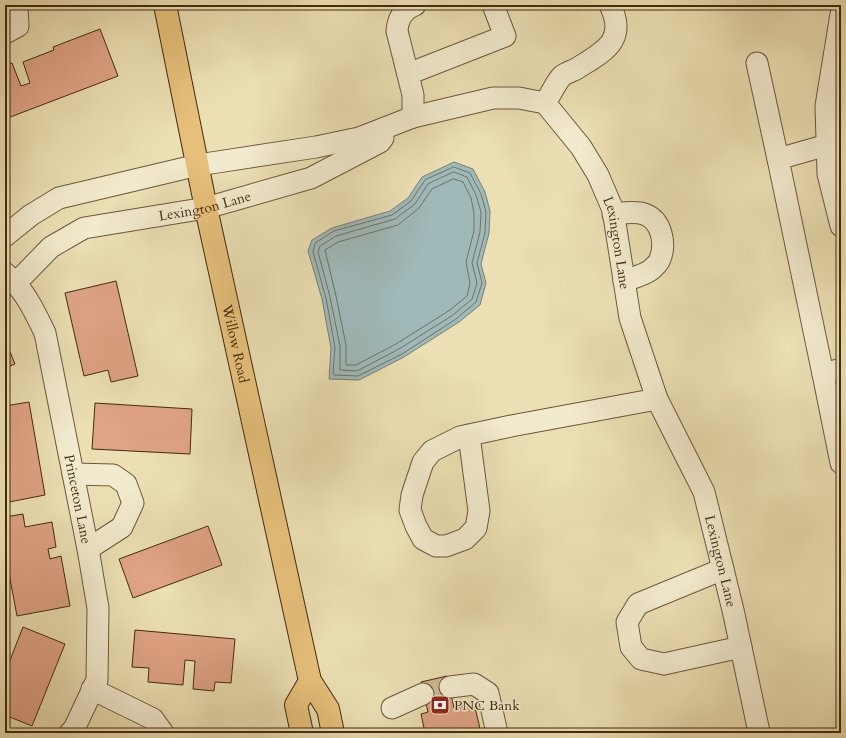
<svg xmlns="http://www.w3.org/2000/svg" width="846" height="738" font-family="Cardo,serif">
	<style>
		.water { fill: #9fb9b9; stroke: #7a8076 }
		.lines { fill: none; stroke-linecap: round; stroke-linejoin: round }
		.shore { stroke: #717265; stroke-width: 1 }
		.building { fill: #dfa385; stroke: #432a11 }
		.minor-tunnel { stroke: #c9bb93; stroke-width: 21; stroke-dasharray: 21 10; stroke-linecap: butt }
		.minor-casing { stroke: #6d573a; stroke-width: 23 }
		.major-casing { stroke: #432a11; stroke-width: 24 }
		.minor { stroke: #f2eace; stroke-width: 21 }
		.major { stroke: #e6c07a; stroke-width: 22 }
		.labels { text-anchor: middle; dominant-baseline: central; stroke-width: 3; stroke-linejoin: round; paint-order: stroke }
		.street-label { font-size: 14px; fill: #432a11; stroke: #f2eace }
		.poi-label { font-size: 14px; fill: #432a11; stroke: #f2eace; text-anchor: start }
	</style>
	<rect width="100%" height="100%" fill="#ebdfb3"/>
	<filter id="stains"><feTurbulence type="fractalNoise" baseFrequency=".005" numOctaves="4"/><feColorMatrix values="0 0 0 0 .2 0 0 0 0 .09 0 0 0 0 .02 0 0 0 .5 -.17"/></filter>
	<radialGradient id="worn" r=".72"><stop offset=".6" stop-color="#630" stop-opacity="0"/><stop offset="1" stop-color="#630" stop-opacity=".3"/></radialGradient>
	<!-- water -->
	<path class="water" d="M454,162L473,169L485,192L490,211L489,233L481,264L486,283L480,305L459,322L404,357L359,380L329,379L331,348L322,299L308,251L312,240L332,228L390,211L408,198L422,177Z"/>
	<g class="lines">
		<!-- shore -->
		<path class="shore" d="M454,167L470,173L481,194L486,212L485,233L477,263L482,283L476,302L456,319L402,354L358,376L334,375L333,373L335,347L326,298L313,252L315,243L334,231L392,215L411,201L425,180Z
			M454,172L467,177L476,195L481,212L480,232L472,263L477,283L472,299L453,315L399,349L357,371L340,370V346L330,297L318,252L320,246L336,236L395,219L415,204L428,184Z
			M454,179L463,182L471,198L474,213V231L466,262L470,283L467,296L450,310L396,344L356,365H346V345L336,296L325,250L338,242L398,225L419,208L432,189Z"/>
	</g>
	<!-- building -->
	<path class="building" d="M100,29L118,76L5,119V66L12,63L21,86L30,83L23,62L54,50L53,47Z
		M116,281L138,376L111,382L108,370L84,376L65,293Z
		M5,340L15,364L5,368Z
		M29,402L45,495L9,502L8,493L5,494V406Z
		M95,403L192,409L190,454L92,449Z
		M23,514L25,527L52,522L56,547L48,549L50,559L61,556L70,606L17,616L5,552V517Z
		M208,526L222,565L133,598L119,559Z
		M23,627L65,644L32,726L5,715V673Z
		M135,630L235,639L231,683L215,682L214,691L193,689L195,661L185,660L183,685L148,682L149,668L132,667Z
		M447,676L454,708L474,703L481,733H425L421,714L428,712L421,682Z"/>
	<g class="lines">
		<!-- minor-tunnel -->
		<path class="minor-tunnel" d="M423,694L450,687"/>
		<defs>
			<g id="minor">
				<path id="s1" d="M610,5C628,41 603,52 576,69C572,71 566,73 562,76C556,82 550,96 545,103L581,147L598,175L613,210L630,318L657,399L704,492L733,610L759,732"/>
				<path d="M841,14L826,106L828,174L841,226"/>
				<path d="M5,33L18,26L17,5"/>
				<path d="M757,63L778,159"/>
				<path d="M408,74L505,36L493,5"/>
				<path d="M413,117V95L397,31C398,18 403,10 415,5"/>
				<path d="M613,214C623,213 635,211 644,214C662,220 666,244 660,259C659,263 655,266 652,269C645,275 632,278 624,281"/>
				<path d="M5,236L31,215L59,198L198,165L316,147L359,138L413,117L493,98H519L545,103"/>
				<path id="s2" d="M5,273C24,289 34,310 45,333L88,549L98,608L97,680L74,729L70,733"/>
				<path id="s3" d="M16,283L51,247L84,228L206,208L311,178L380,142L383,138"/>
				<path d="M841,369L823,374L841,463"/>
				<path d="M823,374L778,159L827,145"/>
				<path d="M469,435L479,511L476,528L465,539L446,546H436L423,539L416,526L410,510L412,495L423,462L432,451L460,437L469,435L511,426L657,399"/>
				<path d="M73,474L113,475L126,484L133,503L122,527L88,549"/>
				<path d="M723,569L638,604L627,622L631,647L641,659L664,664L741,647"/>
				<path d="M450,687L474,684L488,693L497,733"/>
				<path d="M92,689L153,719L163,733"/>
				<path d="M392,708L423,694"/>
			</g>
			<g id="major">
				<path id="s4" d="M165,5L206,208L310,681L328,709L333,733"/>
				<path d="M302,733L296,705L310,681"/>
			</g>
		</defs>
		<!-- minor casing -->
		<use href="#minor" class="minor-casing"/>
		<!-- major casing -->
		<use href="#major" class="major-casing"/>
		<!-- minor -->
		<use href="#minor" class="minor"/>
		<!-- major -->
		<use href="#major" class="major"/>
	</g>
	<!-- icons -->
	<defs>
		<symbol id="bank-square" viewBox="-11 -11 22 22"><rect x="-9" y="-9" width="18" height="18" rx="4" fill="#8f2418" stroke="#f2eace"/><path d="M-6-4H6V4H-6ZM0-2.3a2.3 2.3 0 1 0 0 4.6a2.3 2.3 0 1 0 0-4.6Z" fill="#fff"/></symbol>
	</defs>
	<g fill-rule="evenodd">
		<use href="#bank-square" x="429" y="694" width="22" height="22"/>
	</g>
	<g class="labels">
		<!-- street labels -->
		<g class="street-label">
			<text stroke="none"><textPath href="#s3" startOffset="211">Lexington Lane</textPath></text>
			<text stroke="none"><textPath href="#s1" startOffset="292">Lexington Lane</textPath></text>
			<text stroke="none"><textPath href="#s4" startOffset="346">Willow Road</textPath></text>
			<text stroke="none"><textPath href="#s2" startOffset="242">Princeton Lane</textPath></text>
			<text stroke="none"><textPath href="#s1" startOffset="629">Lexington Lane</textPath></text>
		</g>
		<!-- poi labels -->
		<g class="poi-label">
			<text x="454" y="705">PNC Bank</text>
		</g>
	</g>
	<!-- margin -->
	<rect width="846" height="738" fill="none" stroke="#ebdfb3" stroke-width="20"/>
	<rect x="6" y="6" width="834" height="726" fill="none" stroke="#432a11" stroke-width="2"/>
	<rect x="10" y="10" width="826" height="718" fill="none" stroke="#432a11"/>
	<rect width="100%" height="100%" filter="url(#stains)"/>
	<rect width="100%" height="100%" fill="url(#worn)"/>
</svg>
